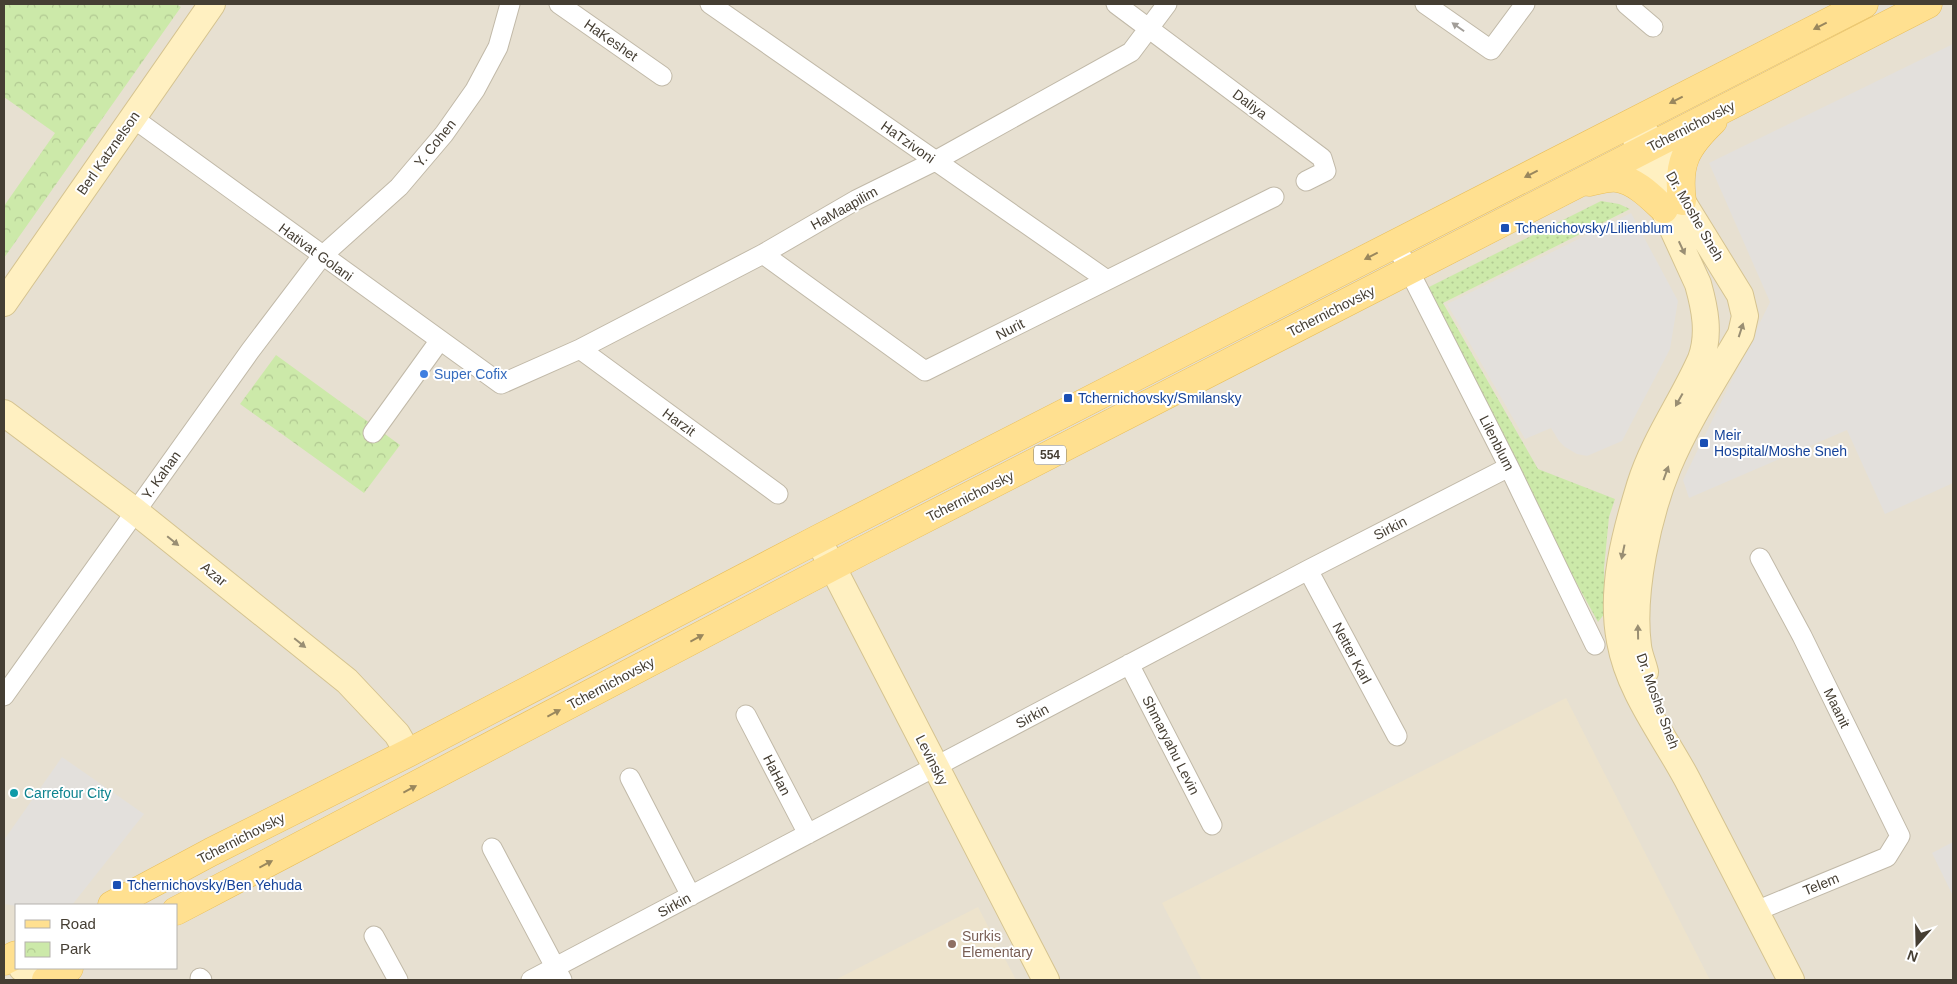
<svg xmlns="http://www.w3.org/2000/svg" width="1957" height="984" font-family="Helvetica,sans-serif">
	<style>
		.residential { fill: #e7e0d1; fill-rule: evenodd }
		.education { fill: #ede3cc }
		.grass { fill: url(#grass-dots) }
		.park { fill: url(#park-crowns) }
		.parking { fill: #e3e0dc }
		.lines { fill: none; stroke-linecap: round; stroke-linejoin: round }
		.street-casing { stroke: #c1b9a8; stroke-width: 21 }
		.secondary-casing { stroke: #d5c390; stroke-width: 28 }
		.primary-casing { stroke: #e9bf5b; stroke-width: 29 }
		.street { stroke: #fff; stroke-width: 19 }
		.secondary { stroke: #fff0c1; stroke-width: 26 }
		.primary { stroke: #ffe090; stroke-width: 28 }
		.oneway { fill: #99875d }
		.oneway2 { fill: #a29e99 }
		.oneway3 { fill: #998e73 }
		.transit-dot { fill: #1a4fb4; stroke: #fff; stroke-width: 2 }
		.shop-dot { fill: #3f7fe0; stroke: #fff; stroke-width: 2 }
		.culture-dot { fill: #0f9aa8; stroke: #fff; stroke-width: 2 }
		.education-dot { fill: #8d6e63; stroke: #fff; stroke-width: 2 }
		.labels { text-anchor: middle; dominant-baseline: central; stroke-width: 4; stroke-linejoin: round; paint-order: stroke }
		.shield { fill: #fff; stroke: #7d7870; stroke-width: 1 }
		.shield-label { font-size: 12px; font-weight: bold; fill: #453e33 }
		.street-label { font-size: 14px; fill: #453e33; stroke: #fff }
		.transit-label { font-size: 14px; fill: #164399; stroke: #fff; text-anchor: start }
		.shop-label { font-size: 14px; fill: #366cbe; stroke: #fff; text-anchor: start }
		.culture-label { font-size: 14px; fill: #0d838f; stroke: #fff; text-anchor: start }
		.education-label { font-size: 14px; fill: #785e54; stroke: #fff; text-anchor: start }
	</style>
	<defs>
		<pattern id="grass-dots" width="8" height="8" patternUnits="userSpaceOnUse" patternTransform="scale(1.25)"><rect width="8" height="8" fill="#cce9a9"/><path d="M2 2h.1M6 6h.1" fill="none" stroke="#b1c992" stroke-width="1.8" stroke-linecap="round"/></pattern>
		<pattern id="park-crowns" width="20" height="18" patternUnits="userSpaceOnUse" patternTransform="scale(1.25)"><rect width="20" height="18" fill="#cce9a9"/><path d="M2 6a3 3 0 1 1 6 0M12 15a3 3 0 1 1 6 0" fill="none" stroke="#b1c992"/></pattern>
	</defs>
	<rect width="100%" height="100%" fill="#f3eee3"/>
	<!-- residential -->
	<path class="residential" d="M4,4H1953V980H4ZM16,905H176V968H16Z"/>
	<!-- education -->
	<path class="education" d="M1566,698L1710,980H1202L1162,903Z
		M978,907L1016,980H835Z"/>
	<!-- grass -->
	<path class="grass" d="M1601,201L1619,204L1630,209L1443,303L1538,469L1615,499L1609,517L1604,568L1605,613L1598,622L1417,293Z"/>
	<!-- park -->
	<path class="park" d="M4,4H176L181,7L4,258V206L55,133L4,97Z
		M276,355L400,445L364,493L240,404Z"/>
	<!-- parking -->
	<path class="parking" d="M1953,44V483L1885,514L1847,430L1689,498L1683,480L1770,302L1709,163Z
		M1631,213L1678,301L1670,349L1622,441L1587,456L1577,454L1565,447L1559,441L1551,428L1525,439L1447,304Z
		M62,757L144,814L72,905L16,906L4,904V840Z
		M1953,842V896L1932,853Z"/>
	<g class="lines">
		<defs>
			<path id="street" d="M559,4L662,76
				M710,4L1107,280
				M1116,4L1322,158L1326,171L1306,181
				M1425,4L1491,50L1525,4
				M1626,4L1653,27
				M133,118L501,384L580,349L763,254L856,200L935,161L1131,52L1167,4
				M1395,243L1509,467L1595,645
				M763,254L925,371L1274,197
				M580,349L778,494
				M373,433L440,340
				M1308,570L1397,736
				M1129,664L1212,825
				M4,696L250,351L322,256L399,187L444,134L475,90L498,47L510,4
				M746,715L808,834
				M630,778L691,896
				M492,848L562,980
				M1756,911L1887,857L1900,836L1802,636L1760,558
				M374,936L398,980
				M200,978L202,980
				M531,980L1308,570L1509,467"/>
			<path id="secondary" d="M1634,122L1638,153L1698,284C1705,309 1710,334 1701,359C1682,402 1654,440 1640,485C1625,534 1610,589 1620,641C1629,692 1663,734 1687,779C1722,846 1757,913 1791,980
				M1641,129L1656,144L1682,201L1740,295L1745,316L1741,334C1716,377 1687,421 1668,467C1648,516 1631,593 1638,646C1639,655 1643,663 1645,672
				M4,303L212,4
				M4,413L135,511L347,681L397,734L408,753
				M818,539L1046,980
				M22,968L42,980"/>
			<path id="primary" d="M1589,182C1598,180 1609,177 1617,178C1636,181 1651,197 1664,209
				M1682,201C1677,163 1686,147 1713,121
				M112,905L211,852L408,753L818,539L1864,4
				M176,911L860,552L1928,4
				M4,961L16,955
				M46,980L69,968"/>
		</defs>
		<!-- street casing -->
		<use href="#street" class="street-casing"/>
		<!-- secondary casing -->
		<use href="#secondary" class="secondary-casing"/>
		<!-- primary casing -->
		<use href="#primary" class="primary-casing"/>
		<!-- street -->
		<use href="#street" class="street"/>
		<!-- secondary -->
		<use href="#secondary" class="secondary"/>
		<!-- primary -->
		<use href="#primary" class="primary"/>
	</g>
	<!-- one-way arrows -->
	<defs><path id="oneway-solid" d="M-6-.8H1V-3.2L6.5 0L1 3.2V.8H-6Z" transform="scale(1.25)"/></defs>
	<g class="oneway">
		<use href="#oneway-solid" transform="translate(1820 26) rotate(153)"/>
		<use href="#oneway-solid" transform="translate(1676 100) rotate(153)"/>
		<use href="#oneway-solid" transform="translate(1531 174) rotate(153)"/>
		<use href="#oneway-solid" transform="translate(1371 256) rotate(153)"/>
		<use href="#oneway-solid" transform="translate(697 638) rotate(-28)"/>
		<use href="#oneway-solid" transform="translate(554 713) rotate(-28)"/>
		<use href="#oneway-solid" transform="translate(410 789) rotate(-28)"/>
		<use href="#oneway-solid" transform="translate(266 864) rotate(-28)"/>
	</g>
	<use class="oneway2" href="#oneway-solid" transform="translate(1458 27) rotate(-145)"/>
	<g class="oneway3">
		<use href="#oneway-solid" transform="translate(1682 248) rotate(65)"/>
		<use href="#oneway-solid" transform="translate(1741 330) rotate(-72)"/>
		<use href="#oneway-solid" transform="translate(1679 400) rotate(119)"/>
		<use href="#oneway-solid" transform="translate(1666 473) rotate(-70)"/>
		<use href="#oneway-solid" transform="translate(173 541) rotate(39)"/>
		<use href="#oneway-solid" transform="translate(1623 552) rotate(102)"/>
		<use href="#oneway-solid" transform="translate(1638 632) rotate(-91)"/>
		<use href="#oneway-solid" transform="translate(300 643) rotate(39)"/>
	</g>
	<!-- markers -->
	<g class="transit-dot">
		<rect x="1500" y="223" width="10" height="10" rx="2.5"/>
		<rect x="1063" y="393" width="10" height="10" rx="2.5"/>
		<rect x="1699" y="438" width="10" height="10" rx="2.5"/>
		<rect x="112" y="880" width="10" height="10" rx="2.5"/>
	</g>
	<circle class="shop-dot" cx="424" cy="374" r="5"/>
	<circle class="culture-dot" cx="14" cy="793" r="5"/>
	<circle class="education-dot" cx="952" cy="944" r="5"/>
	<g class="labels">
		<!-- shield labels -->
		<rect class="shield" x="1034" y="445.5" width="32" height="19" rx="4"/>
		<g class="shield-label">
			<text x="1050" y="455">554</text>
		</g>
		<!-- street labels -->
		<g class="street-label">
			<text transform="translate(611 40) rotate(35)">HaKeshet</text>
			<text transform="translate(1250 104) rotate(37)">Daliya</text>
			<text transform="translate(1691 126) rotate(-27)">Tchernichovsky</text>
			<text transform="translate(908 142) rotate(35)">HaTzivoni</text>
			<text transform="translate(435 143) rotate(-51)">Y. Cohen</text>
			<text transform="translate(108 153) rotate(-55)">Berl Katznelson</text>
			<text transform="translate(844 208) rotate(-29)">HaMaapilim</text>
			<text transform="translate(1695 216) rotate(60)">Dr. Moshe Sneh</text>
			<text transform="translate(316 252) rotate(36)">Hativat Golani</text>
			<text transform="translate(1331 311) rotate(-27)">Tchernichovsky</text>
			<text transform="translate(1010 329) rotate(-27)">Nurit</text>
			<text transform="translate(679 422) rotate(36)">Harzit</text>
			<text transform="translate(1497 443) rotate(63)">Lilenblum</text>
			<text transform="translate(161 475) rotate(-54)">Y. Kahan</text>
			<text transform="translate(970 496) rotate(-27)">Tchernichovsky</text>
			<text transform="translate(1390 528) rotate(-27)">Sirkin</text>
			<text transform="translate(214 574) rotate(39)">Azar</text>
			<text transform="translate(1352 653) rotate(62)">Netter Karl</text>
			<text transform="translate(611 683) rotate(-28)">Tchernichovsky</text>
			<text transform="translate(1658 701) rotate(70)">Dr. Moshe Sneh</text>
			<text transform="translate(1837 708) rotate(64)">Maanit</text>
			<text transform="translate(1032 716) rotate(-28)">Sirkin</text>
			<text transform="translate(1171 745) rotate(63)">Shmaryahu Levin</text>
			<text transform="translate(932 760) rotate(63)">Levinsky</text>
			<text transform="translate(777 775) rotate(63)">HaHan</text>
			<text transform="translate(241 838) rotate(-27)">Tchernichovsky</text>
			<text transform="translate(1821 884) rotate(-22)">Telem</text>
			<text transform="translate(674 905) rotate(-28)">Sirkin</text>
		</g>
		<!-- transit labels -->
		<g class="transit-label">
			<text x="1515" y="228">Tchenichovsky/Lilienblum</text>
			<text x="1078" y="398">Tchernichovsky/Smilansky</text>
			<text x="1714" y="435">Meir<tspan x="1714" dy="16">Hospital/Moshe Sneh</tspan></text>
			<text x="127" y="885">Tchernichovsky/Ben Yehuda</text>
		</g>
		<!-- shop labels -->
		<g class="shop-label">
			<text x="434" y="374">Super Cofix</text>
		</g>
		<!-- culture labels -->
		<g class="culture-label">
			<text x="24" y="793">Carrefour City</text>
		</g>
		<!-- education labels -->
		<g class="education-label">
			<text x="962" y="936">Surkis<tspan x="962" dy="16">Elementary</tspan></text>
		</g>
	</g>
	<!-- border -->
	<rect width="1957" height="984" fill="none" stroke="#453e33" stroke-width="10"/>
	<!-- legend -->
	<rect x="15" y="904" width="162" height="65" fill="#ffffff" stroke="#b5b2ad"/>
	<rect x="25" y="920" width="25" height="8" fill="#ffe090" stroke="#b5b2ad"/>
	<text x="60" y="929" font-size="15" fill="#453e33">Road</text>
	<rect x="25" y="942" width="25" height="15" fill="url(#park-crowns)" stroke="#b5b2ad"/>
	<text x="60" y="954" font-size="15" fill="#453e33">Park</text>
	<!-- north arrow -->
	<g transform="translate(1917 944) rotate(200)" stroke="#ffffff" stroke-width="4" paint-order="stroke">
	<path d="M0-4L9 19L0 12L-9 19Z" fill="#453e33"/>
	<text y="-8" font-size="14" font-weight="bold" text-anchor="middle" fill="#453e33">N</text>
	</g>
</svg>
